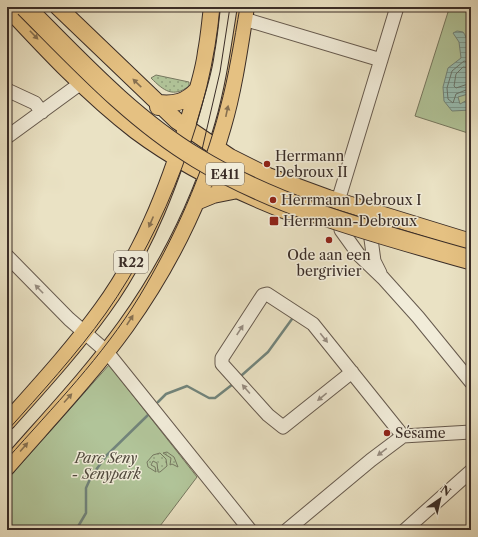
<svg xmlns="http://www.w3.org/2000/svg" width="478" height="537" font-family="'Libre Caslon Text',serif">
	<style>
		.park { fill: #b1c499; stroke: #767860 }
		.garden { fill: url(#garden-dots); stroke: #767860 }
		.water { fill: url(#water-rules); stroke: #72847b }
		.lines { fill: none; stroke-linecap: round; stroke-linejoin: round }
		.shore { stroke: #69766d; stroke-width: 1 }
		.stream { stroke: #72847b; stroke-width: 2.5 }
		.minor-casing { stroke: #665a4e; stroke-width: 15 }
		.major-casing { stroke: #3a2d27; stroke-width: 18 }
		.minor { stroke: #f1ecd9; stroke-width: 13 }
		.major { stroke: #e5c182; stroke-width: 16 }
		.tram { stroke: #3a2d27; stroke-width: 1 }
		.highway-bridge-casing { stroke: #3a2d27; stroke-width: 21; stroke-linecap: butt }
		.highway-bridge { stroke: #e5c182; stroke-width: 19 }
		.oneway { fill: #877050 }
		.oneway2 { fill: #968c80 }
		.poi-dot { fill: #8f2418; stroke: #f1ecd9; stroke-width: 1.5 }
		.labels { text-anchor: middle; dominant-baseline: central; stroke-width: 3; stroke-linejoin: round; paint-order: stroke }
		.shield { fill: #f1ecd9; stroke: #71665c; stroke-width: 1 }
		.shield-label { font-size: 13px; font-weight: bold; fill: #3a2d27 }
		.poi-label { font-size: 14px; fill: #3a2d27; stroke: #f1ecd9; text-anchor: start }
		.park-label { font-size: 14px; font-style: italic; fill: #524b3e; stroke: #f1ecd9 }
	</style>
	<defs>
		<pattern id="garden-dots" width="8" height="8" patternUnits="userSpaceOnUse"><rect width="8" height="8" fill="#b1c499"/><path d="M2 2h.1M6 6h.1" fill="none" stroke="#91a07d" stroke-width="1.8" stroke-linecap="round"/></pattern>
		<pattern id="water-rules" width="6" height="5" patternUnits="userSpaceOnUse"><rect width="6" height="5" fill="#98beb3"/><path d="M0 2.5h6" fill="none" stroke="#7d9b92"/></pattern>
	</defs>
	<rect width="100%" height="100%" fill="#eae2c4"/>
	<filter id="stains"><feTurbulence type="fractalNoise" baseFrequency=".005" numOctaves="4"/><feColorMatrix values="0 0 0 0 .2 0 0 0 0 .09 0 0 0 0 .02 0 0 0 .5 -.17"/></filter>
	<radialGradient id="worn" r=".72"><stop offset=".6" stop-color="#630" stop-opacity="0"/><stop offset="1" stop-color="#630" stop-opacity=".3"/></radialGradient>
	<!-- park -->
	<path class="park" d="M448,7H471V134L415,116L449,9Z
		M109,365L197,477L157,530H7V480Z"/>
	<!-- garden -->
	<path class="garden" d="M156,75L189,82V86C173,98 164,91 151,78Z
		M167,452L174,457L178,467L172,464L170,465L171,458L163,453Z
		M160,453L166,459L167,466L160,472H158L157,463L153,461L151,465L155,467L156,472L148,467L147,462L153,455Z"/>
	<!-- water -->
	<path class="water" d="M457,31L463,32C468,38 469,49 468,57L471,62V90L468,94L458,97L460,104L471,98V110L452,111L444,101L443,87L448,68L461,58L459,42L453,33Z"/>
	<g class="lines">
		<!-- shore -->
		<path class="shore" d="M471,63L464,61L452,71L447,88L448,99L453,103L456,94L471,88
			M471,68L463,67L456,74L454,86L456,88L471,83"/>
		<!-- stream -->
		<path class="stream" d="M463,7L471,17
			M242,375L268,352L292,319
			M158,402L166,394L187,386L209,398H215L233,384
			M76,530L86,513V488L91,477L106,456L148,415"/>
		<defs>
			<path id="minor" d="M244,19L381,60
				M7,90L35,103L42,112
				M7,137L81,83
				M338,201L397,7
				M341,230L359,255L383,278L418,317L471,382
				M371,239L374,261L380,273
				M7,256L69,319L107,352L250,530
				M352,372L283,427L268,415L222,364V358L263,295L267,294L313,324L403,436
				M287,530L371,460L403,436L471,432
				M405,530L471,471"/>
			<path id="major" d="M7,7C47,50 89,95 136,131C183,166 239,193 294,214
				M58,7L177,121L230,157L268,176L328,198L471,242
				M158,107V103C174,105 186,102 197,90
				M196,202L213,195L238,190
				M7,422C40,385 73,349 102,309C146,249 173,176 193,105C198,88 204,70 206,52C209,37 210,22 212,7
				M7,467C47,421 90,376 126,326C169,266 203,196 223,126C234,89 240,45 246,7"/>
		</defs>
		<!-- minor casing -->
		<use href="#minor" class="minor-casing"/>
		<!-- major casing -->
		<use href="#major" class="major-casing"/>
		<!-- minor -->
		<use href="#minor" class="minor"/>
		<!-- major -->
		<use href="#major" class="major"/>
		<!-- tram -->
		<path class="tram" d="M201,154L220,72L230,7
			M7,431C41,393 76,355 106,313C166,228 211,111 220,7
			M7,459C53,407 103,356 139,297C174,239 203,174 220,108C229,75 234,41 240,7"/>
		<defs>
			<path id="highway-bridge" d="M25,7C78,60 132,119 197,158C281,209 377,233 471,260"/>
		</defs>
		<!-- highway-bridge casing -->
		<use href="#highway-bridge" class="highway-bridge-casing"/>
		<!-- highway-bridge -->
		<use href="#highway-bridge" class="highway-bridge"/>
	</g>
	<!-- one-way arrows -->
	<defs><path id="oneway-solid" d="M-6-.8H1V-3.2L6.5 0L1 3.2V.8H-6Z"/></defs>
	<g class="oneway">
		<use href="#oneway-solid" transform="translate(34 35) rotate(46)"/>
		<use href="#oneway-solid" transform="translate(137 83) rotate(-136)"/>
		<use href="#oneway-solid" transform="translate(227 111) rotate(-78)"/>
		<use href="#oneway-solid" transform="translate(151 222) rotate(113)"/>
		<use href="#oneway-solid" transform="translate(130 320) rotate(-57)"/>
		<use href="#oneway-solid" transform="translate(68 398) rotate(-48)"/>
		<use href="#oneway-solid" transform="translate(24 447) rotate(-49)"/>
	</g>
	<g class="oneway2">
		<use href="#oneway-solid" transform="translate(39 289) rotate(-134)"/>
		<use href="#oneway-solid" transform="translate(240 330) rotate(-57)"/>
		<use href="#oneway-solid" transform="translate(324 338) rotate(51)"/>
		<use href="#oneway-solid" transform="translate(246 389) rotate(-131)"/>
		<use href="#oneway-solid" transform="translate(322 397) rotate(141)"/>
		<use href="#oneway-solid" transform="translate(382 452) rotate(143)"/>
	</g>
	<!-- markers -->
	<g class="poi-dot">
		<circle cx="267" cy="164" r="4"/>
		<circle cx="273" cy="200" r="4"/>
		<rect x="269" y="216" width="10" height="10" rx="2"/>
		<circle cx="329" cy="240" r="4"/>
		<circle cx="387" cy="433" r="4"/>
	</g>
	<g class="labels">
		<!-- shield labels -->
		<g class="shield">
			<rect x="206" y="163" width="38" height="22" rx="3"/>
			<rect x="114" y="251" width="34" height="22" rx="3"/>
		</g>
		<g class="shield-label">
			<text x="225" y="174">E411</text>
			<text x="131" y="262">R22</text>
		</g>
		<!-- poi labels -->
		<g class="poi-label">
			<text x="275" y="156">Herrmann<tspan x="275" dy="16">Debroux II</tspan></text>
			<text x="281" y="200">Herrmann Debroux I</text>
			<text x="283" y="221">Herrmann-Debroux</text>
			<text x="329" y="255" text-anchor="middle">Ode aan een<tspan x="329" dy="16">bergrivier</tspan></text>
			<text x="395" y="433">Sésame</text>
		</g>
		<!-- park labels -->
		<g class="park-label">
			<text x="106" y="458">Parc Seny<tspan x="106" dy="16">- Senypark</tspan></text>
		</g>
	</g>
	<!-- margin -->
	<rect width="478" height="537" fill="none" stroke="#eae2c4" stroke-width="24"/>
	<rect x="8" y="8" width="462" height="521" fill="none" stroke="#3a2d27" stroke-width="2"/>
	<rect x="12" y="12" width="454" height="513" fill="none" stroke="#3a2d27"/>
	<!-- north arrow -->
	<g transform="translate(440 499) rotate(34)" stroke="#f1ecd9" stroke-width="3" paint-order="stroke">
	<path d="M0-3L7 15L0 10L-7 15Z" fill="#3a2d27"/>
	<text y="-6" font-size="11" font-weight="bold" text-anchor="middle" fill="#3a2d27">N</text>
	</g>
	<rect width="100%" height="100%" filter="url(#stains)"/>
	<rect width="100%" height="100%" fill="url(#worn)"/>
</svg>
